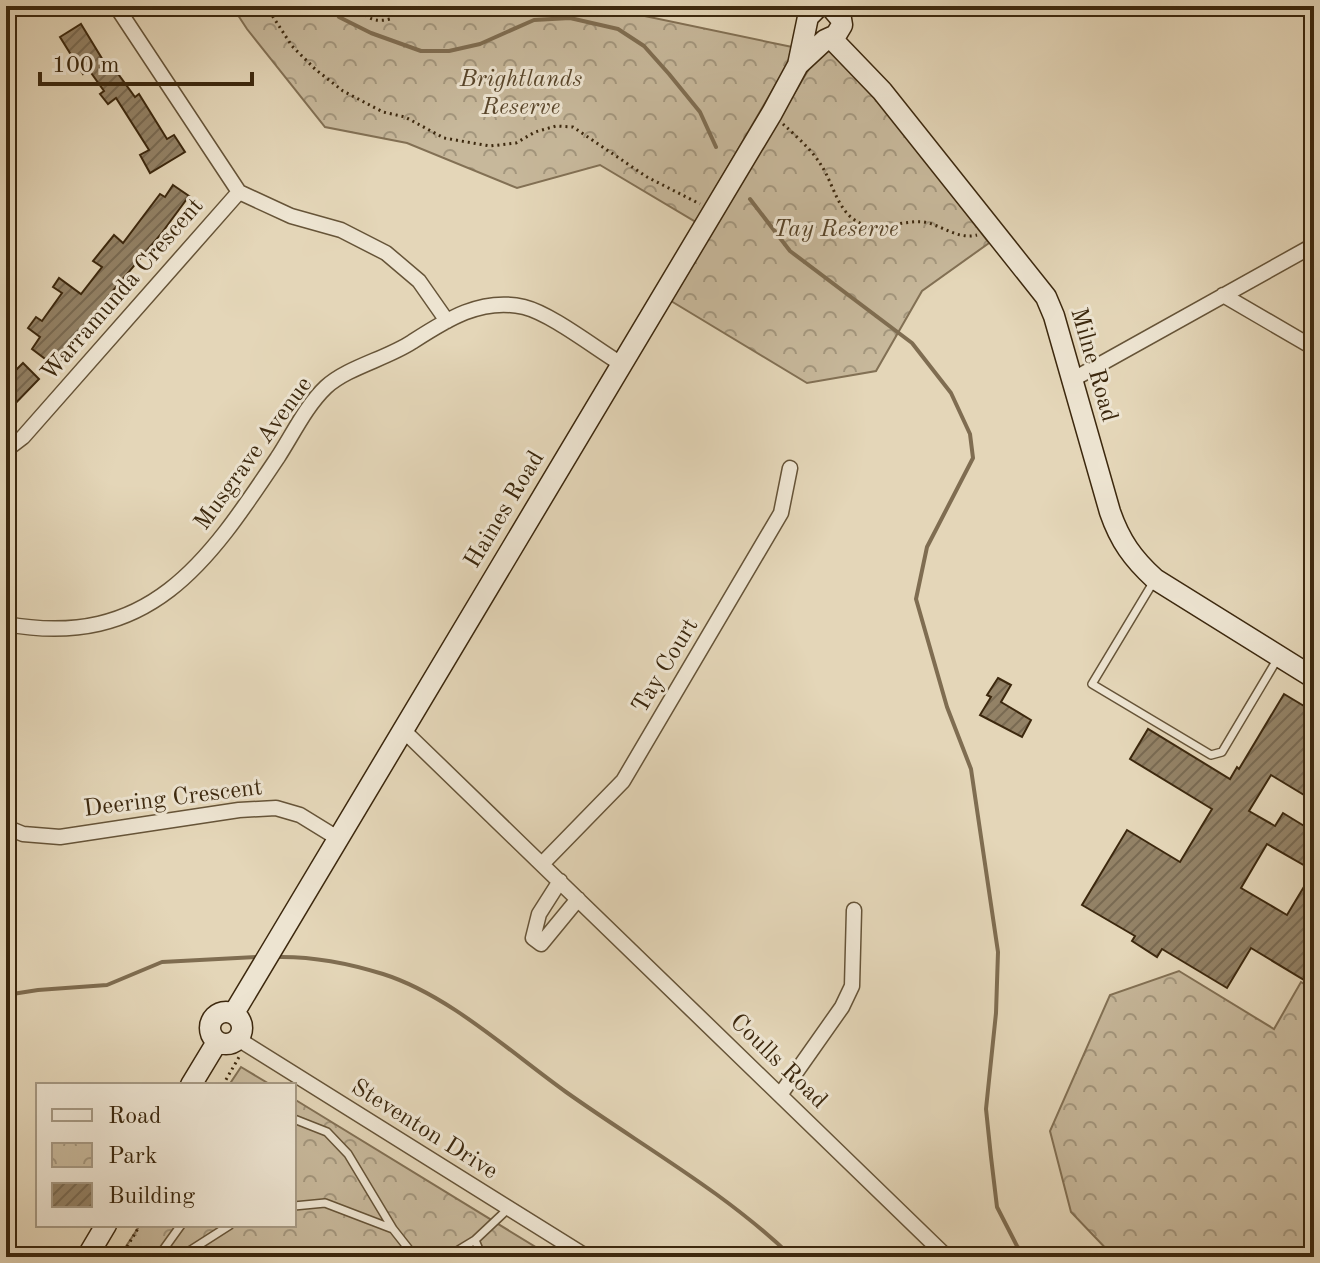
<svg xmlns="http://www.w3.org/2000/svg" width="1320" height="1263" font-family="'Old Standard TT',serif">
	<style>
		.park { fill: url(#park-crowns); stroke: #827054; stroke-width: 2 }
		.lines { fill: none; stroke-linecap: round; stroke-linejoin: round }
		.stream { stroke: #7f6d51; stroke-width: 4 }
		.building { fill: url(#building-hatch); stroke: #3c280e; stroke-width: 2 }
		.lane-casing { stroke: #665438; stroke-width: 10 }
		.street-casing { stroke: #665438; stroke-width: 17 }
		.secondary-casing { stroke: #3c280e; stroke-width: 23 }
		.path { stroke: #3c280e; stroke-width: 3; stroke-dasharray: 2 4; stroke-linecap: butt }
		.lane { stroke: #ede4d1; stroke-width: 7 }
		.street { stroke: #ede4d1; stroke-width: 14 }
		.secondary { stroke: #ede4d1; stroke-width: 20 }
		.labels { text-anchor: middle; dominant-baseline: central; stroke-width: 6; stroke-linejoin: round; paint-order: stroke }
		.park-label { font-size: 24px; font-style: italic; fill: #58452a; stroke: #ede4d1 }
		.street-label { font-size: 24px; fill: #3c280e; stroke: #ede4d1 }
	</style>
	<defs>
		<pattern id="park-crowns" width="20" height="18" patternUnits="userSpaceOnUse" patternTransform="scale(2)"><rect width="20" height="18" fill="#c7b89b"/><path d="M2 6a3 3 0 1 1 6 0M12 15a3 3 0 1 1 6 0" fill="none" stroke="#a3967d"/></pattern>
		<pattern id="building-hatch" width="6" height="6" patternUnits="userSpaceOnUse" patternTransform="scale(2)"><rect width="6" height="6" fill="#938266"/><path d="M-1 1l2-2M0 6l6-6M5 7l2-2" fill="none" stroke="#796a52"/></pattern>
	</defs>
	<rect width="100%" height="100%" fill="#e4d6b8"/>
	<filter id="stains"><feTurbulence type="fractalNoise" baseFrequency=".0025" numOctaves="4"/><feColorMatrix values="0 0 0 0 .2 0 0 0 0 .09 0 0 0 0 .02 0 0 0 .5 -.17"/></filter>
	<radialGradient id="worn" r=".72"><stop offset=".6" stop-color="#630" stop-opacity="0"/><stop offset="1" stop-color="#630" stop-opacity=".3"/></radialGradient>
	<!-- park -->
	<path class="park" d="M232,6H597L797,48L696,222L600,165L517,188L407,143L325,127L247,29Z
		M824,49H835L845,55L989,243L922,291L876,371L807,383L671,301L816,57Z
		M1179,971L1274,1029L1301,982L1314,989V1257H1114L1071,1212L1050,1131L1110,995Z
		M241,1067L271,1085H229Z
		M294,1099L552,1257H119L140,1225H294Z"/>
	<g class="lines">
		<!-- stream -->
		<path class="stream" d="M332,6L339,17L371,33L421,51H449L480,44L534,20L570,18L618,29L644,46L669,74L700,112L716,147
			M750,199L790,251L912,343L951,393L970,434L973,458L927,547L916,599L947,707L971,769L998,952L996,1013L986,1109L991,1157L997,1207L1017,1246L1027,1257
			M275,957C311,956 348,963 383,974C449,995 510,1052 566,1092C642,1146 725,1192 792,1257
			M6,995L38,990L107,985L162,962L258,957"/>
	</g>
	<!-- building -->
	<path class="building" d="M81,24L109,70L113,67L135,97L139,94L167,139L174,135L185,152L150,173L140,155L149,150L116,98L108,104L100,94L104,91L89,70L83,74L60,37Z
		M173,185L189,196L161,234L99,307L56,367L32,349L40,337L28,328L36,317L42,321L62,293L53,287L59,278L81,294L102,267L93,261L114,235L123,243L160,194L165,197Z
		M23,363L39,379L6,413V380Z
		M998,678L1011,685L1001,702L1031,720L1022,737L980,715L991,697L987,695Z
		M1284,694L1314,712V801L1271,775L1249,811L1275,826L1283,813L1314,832V856L1307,867L1267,844L1241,888L1287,915L1314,870V986L1251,948L1227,988L1162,949L1157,957L1132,941L1135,936L1082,905L1127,830L1180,862L1212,809L1130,759L1148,729L1230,779L1237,767L1239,769Z"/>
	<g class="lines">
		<defs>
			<path id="lane" d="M1154,581L1092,684L1211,755L1222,752L1278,658
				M294,1119L327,1132L348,1154L393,1229
				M294,1206L325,1203L393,1229L415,1257
				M158,1257L181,1225
				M180,1257L230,1225
				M447,1257L475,1240
				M482,1257L475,1240L509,1208"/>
			<path id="street" d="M116,6L239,192L291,216L341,230L386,253L419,281L447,321
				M1306,6L1314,11
				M1223,295L1314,348
				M1070,381L1314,245
				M6,450L23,437L239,192
				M6,624C150,650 208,562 278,457C293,434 306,406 326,387C348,367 386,359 412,342C446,320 481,297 524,307C552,314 596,349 623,365
				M403,730L947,1257
				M6,827L23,834L60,837L239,810L276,808L300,815L339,839
				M542,864L623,781L781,513L790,468
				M560,881L539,914L533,938L541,944L578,899
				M238,1039L587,1257
				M780,1095L842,1007L852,986L854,910"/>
			<path id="secondary" d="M831,38L882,91L1046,297L1054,316L1110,512C1120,541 1133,559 1155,579L1314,678
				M798,65L825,40L836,35L842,25L841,19L830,6
				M210 1028a16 16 0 1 1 32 0a16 16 0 1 1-32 0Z
				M234,1013L772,113L798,65L808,17L819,6
				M191,1085L217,1042
				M87,1257L106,1225"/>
		</defs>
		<!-- lane casing -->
		<use href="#lane" class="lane-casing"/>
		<!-- street casing -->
		<use href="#street" class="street-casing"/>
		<!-- secondary casing -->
		<use href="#secondary" class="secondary-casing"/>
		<!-- path -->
		<path class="path" d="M266,6L292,46L315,69L343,91L383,112L405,117L444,138L490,146L516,143L535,132L556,126L573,127L647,177L700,204
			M357,6C366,18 375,23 390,19L398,6
			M783,124C796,136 812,150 821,165C834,184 838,216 863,224C883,230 904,220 924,222C942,225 957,240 977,235
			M223,1085L239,1057
			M121,1257L140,1225"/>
		<!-- lane -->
		<use href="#lane" class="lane"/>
		<!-- street -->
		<use href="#street" class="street"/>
		<!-- secondary -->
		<use href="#secondary" class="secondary"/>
	</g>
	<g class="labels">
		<!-- park labels -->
		<g class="park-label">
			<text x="521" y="80">Brightlands<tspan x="521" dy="28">Reserve</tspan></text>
			<text x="836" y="230">Tay Reserve</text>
		</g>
		<!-- street labels -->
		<g class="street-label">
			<text transform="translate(123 290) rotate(-49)">Warramunda Crescent</text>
			<text transform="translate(1093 365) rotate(74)">Milne Road</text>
			<text transform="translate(254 454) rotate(-54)">Musgrave Avenue</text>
			<text transform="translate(505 510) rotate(-59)">Haines Road</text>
			<text transform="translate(666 666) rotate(-59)">Tay Court</text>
			<text transform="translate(173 799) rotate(-7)">Deering Crescent</text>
			<text transform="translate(778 1062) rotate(44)">Coulls Road</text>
			<text transform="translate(424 1130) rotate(32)">Steventon Drive</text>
		</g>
	</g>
	<!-- margin -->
	<rect width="1320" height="1263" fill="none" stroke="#e4d6b8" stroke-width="32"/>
	<rect x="8" y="8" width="1304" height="1247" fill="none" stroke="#3c280e" stroke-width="4"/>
	<rect x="16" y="16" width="1288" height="1231" fill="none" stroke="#3c280e" stroke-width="2"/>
	<!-- legend -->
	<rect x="36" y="1083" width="260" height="144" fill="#ede4d1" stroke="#a69983" stroke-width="2"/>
	<rect x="52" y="1109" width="40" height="12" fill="#ede4d1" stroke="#a69983" stroke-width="2"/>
	<text x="108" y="1123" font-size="24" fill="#3c280e">Road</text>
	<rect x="52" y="1143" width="40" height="24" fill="url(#park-crowns)" stroke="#a69983" stroke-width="2"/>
	<text x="108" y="1163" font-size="24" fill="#3c280e">Park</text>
	<rect x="52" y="1183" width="40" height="24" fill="url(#building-hatch)" stroke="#a69983" stroke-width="2"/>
	<text x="108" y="1203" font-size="24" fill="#3c280e">Building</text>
	<!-- scale -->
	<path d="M40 72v12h212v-12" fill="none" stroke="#3c280e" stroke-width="4"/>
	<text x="52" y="72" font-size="24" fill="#3c280e" stroke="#ede4d1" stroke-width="6" paint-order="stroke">100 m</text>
	<rect width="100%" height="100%" filter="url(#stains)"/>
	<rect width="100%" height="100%" fill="url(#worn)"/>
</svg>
